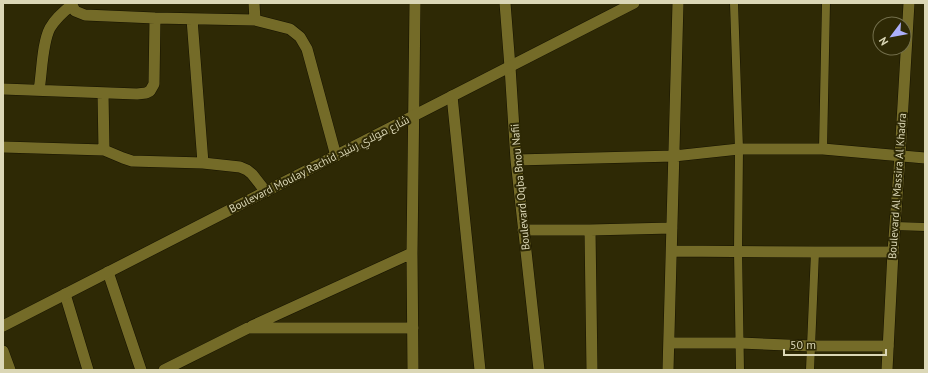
<svg xmlns="http://www.w3.org/2000/svg" width="928" height="373" font-family="'PT Sans',Cairo,sans-serif">
	<style>
		.lines { fill: none; stroke-linecap: round; stroke-linejoin: round }
		.service-casing { stroke: #151201; stroke-width: 9 }
		.minor-casing { stroke: #151201; stroke-width: 12 }
		.tertiary-casing { stroke: #151201; stroke-width: 12 }
		.service { stroke: #746b28; stroke-width: 8 }
		.minor { stroke: #746b28; stroke-width: 11 }
		.tertiary { stroke: #746b28; stroke-width: 11 }
		.labels { text-anchor: middle; dominant-baseline: central; stroke-width: 4; stroke-linejoin: round; paint-order: stroke }
		.street-label { font-size: 11px; fill: #dbd7b6; stroke: #2e2905 }
	</style>
	<rect width="100%" height="100%" fill="#2e2905"/>
	<g class="lines">
		<defs>
			<path id="service" d="M734,3L739,149L738,251L740,370
				M823,149L826,3
				M895,226L925,227
				M810,370L815,252"/>
			<path id="minor" d="M71,3L75,11L85,15L155,18L255,20L290,29L300,37L307,49L336,156
				M254,3L255,20
				M505,3L510,67L516,160L539,370
				M192,19L203,163
				M3,89L137,94L146,93L150,91L154,84L155,18
				M39,90C42,73 42,43 50,28C56,18 64,11 72,5
				M103,93L104,150
				M452,96L480,370
				M3,147L104,150L123,158L132,161L203,163L240,167L247,170L252,174L266,192
				M516,160L674,156L739,149H823L925,158
				M523,230H590L672,228
				M590,230L592,370
				M672,251L815,252H893
				M108,272L141,370
				M65,294L88,370
				M252,326L412,253
				M669,343H740L811,346H888
				M3,351L10,370
				M164,370L248,328H413
				M413,370L412,253L415,3
				M668,370L678,3"/>
			<path id="tertiary" d="M3,326L634,3
				M887,370L893,252L900,156L909,3"/>
		</defs>
		<!-- service casing -->
		<use href="#service" class="service-casing"/>
		<!-- minor casing -->
		<use href="#minor" class="minor-casing"/>
		<!-- tertiary casing -->
		<use href="#tertiary" class="tertiary-casing"/>
		<!-- service -->
		<use href="#service" class="service"/>
		<!-- minor -->
		<use href="#minor" class="minor"/>
		<!-- tertiary -->
		<use href="#tertiary" class="tertiary"/>
	</g>
	<g class="labels">
		<!-- street labels -->
		<g class="street-label">
			<text transform="translate(319 164) rotate(-27)">Boulevard Moulay Rachid شارع مولاي رشيد</text>
			<text transform="translate(897 186) rotate(-86)">Boulevard Al Massira Al Khadra</text>
			<text transform="translate(520 187) rotate(-95)">Boulevard Oqba Bnou Nafii</text>
		</g>
	</g>
	<!-- border -->
	<rect width="928" height="373" fill="none" stroke="#dbd7b6" stroke-width="8"/>
	<!-- north arrow -->
	<g transform="translate(892 36) rotate(238)"><circle r="19" fill="#2e2905" stroke="#736f4c"/>
	<path d="M0-3L7 15L0 10L-7 15Z" fill="#acaffb"/>
	<text y="-6" font-size="11" font-weight="bold" text-anchor="middle" fill="#dbd7b6">N</text>
	</g>
	<!-- scale -->
	<path d="M784 349v6h102v-6" fill="none" stroke="#dbd7b6" stroke-width="2"/>
	<text x="790" y="349" font-size="12" fill="#dbd7b6" stroke="#2e2905" stroke-width="3" paint-order="stroke">50 m</text>
</svg>
